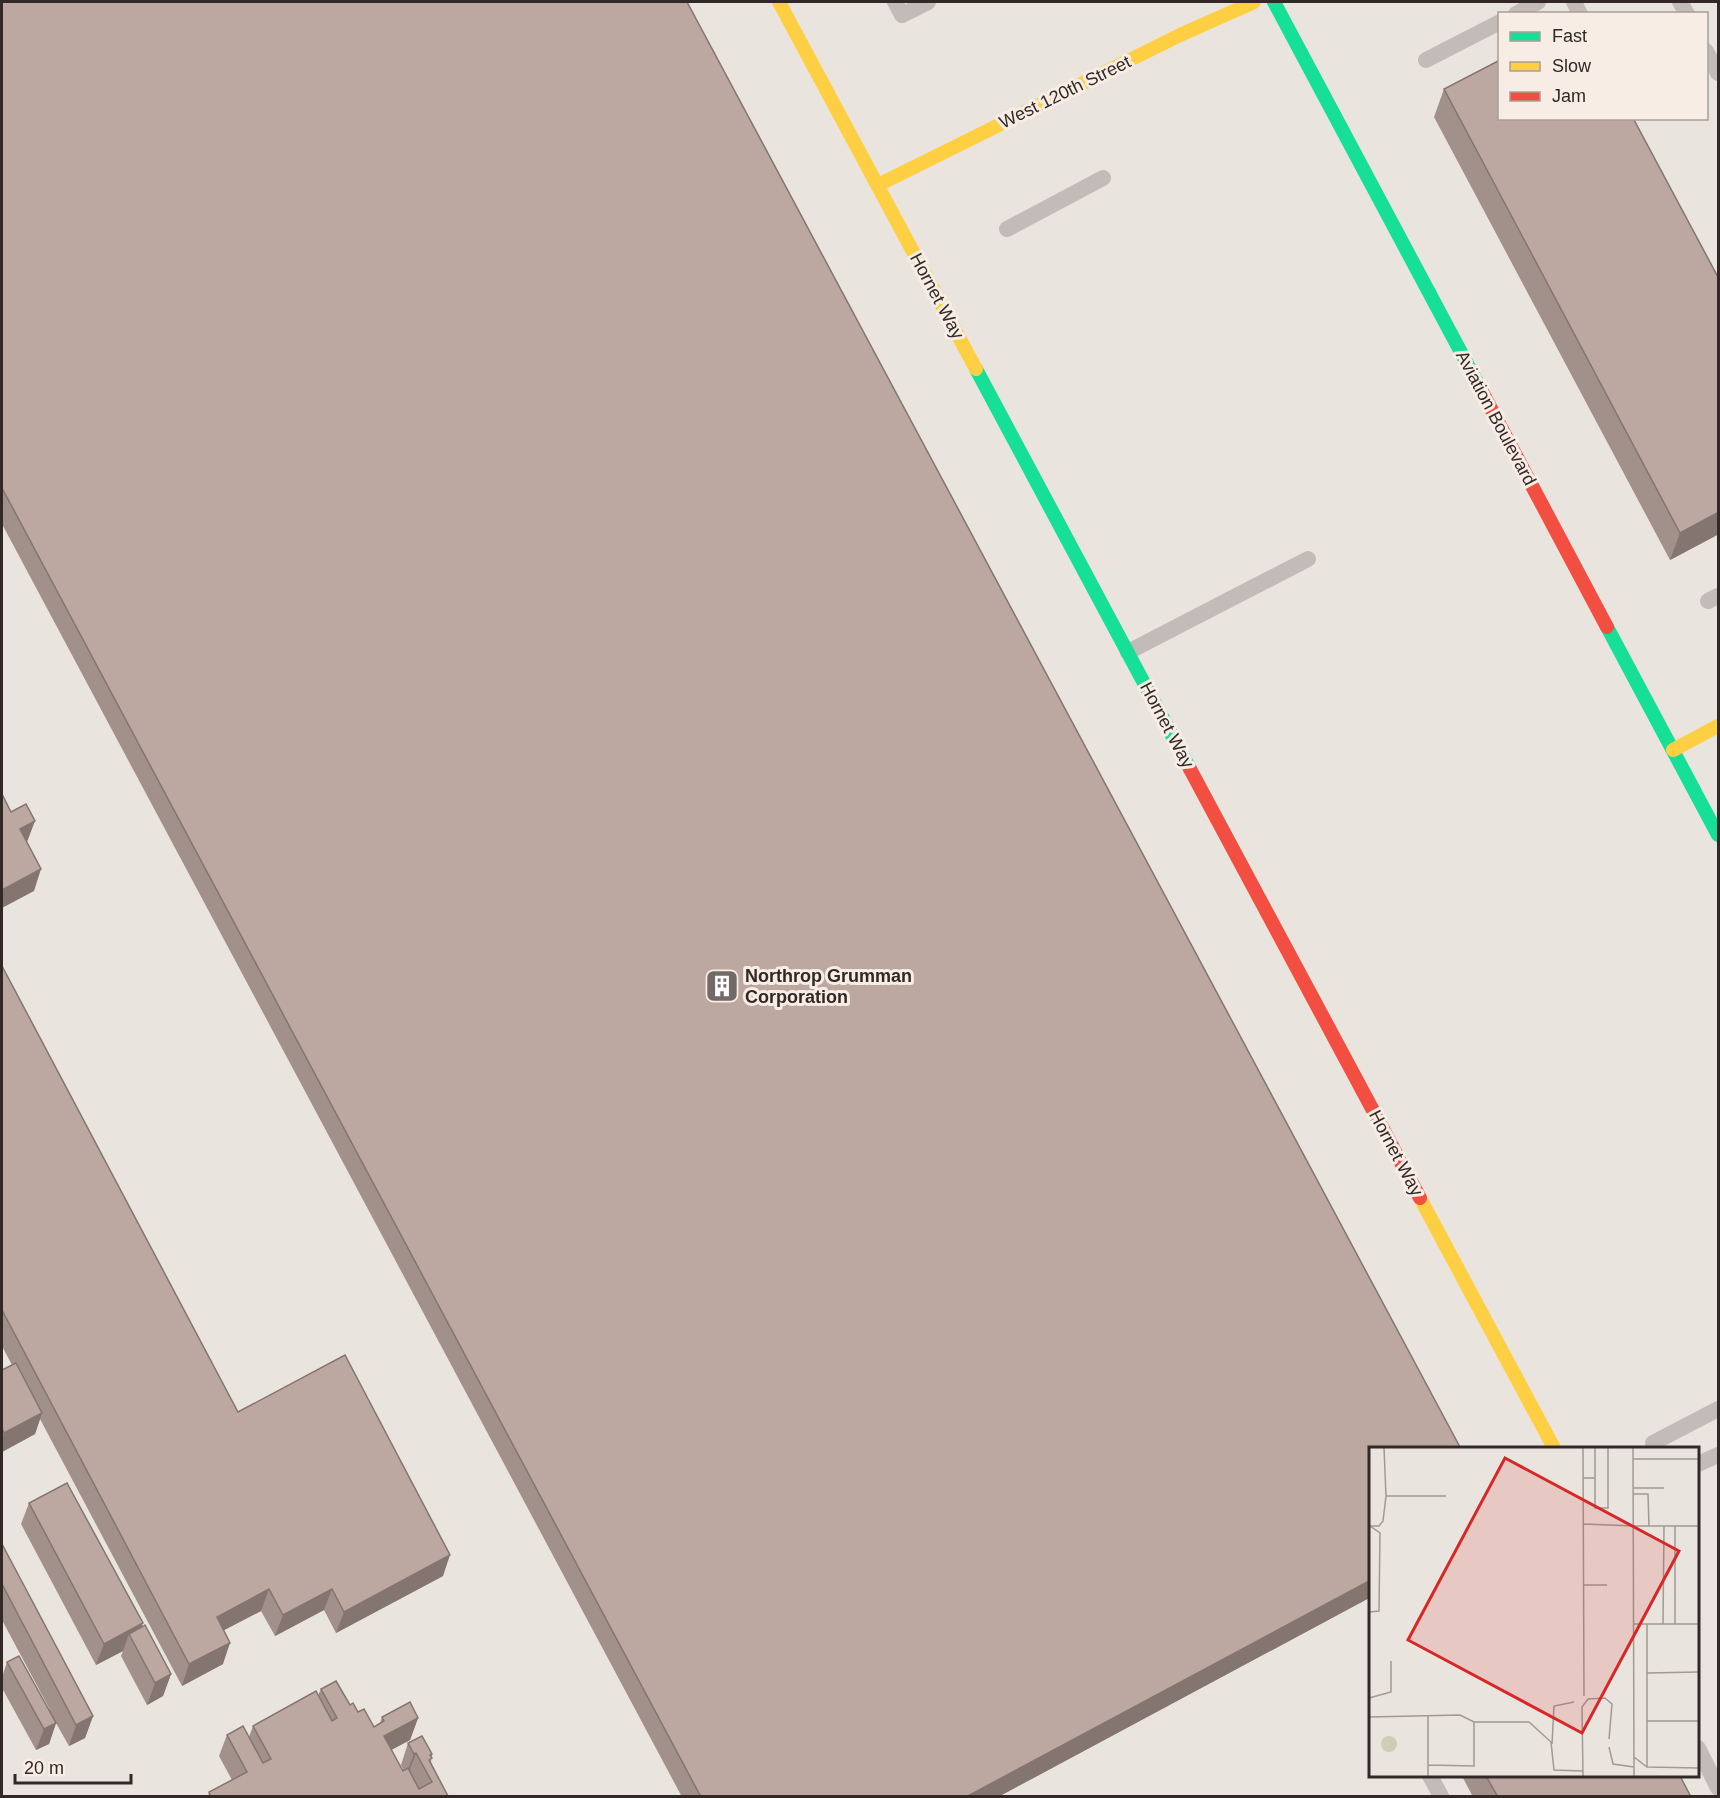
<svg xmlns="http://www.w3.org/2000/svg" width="1720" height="1798" font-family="Helvetica,sans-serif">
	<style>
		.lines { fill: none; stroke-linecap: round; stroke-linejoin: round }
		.lane { stroke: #c2bbb7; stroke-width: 16 }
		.fast { stroke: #16e098; stroke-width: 14 }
		.slow { stroke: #ffcf43; stroke-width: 14 }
		.jam { stroke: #f24e42; stroke-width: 14 }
		.wall { fill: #a2908a }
		.shaded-wall { fill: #847571 }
		.building { fill: #bca7a1; stroke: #847571; stroke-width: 1.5 }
		.labels { text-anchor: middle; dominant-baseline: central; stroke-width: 6; stroke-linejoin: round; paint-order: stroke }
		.street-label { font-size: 18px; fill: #322926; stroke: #f7ede5 }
		.poi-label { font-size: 18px; font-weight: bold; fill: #322926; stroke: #f7ede5; text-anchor: start }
		.inset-road { fill: none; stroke: #a09994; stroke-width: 1.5 }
		.view { fill: #d62828; fill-opacity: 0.15; stroke: #d62828; stroke-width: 3 }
		.inset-edge { fill: none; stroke: #322926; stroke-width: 3 }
	</style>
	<rect width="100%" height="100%" fill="#eae4de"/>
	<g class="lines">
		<!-- lane -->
		<path class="lane" d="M895,2L902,15L928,2
			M1574,2L1580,14
			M1680,2L1687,14
			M1516,14L1538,2
			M1706,51L1718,73
			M1426,60L1500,22
			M1007,229L1103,178
			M1708,601L1718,596
			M1128,652L1308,559
			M1653,1443L1718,1409
			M1698,1464L1718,1455
			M1698,1748L1718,1788
			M1430,1776L1441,1796"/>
		<!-- fast -->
		<path class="fast" d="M1274,2L1479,386
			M976,369L1190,769
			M1607,627L1718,835"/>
		<!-- slow -->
		<path class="slow" d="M779,2L976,369
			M878,185L1180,35L1254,2
			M1673,750L1718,726
			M1420,1198L1554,1448"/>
		<!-- jam -->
		<path class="jam" d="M1479,386L1607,627
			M1190,769L1420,1198"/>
	</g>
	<!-- wall -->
	<path class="wall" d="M2,2L1371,1449V1597L998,1797H682L2,524Z
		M1444,89L1719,279V534L1670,560L1434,117Z
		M2,966L238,1412L443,1576L336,1633L324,1610L275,1636L261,1611L224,1630L223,1664L182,1686L40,1419L35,1434L2,1452V1370L12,1365L2,1346Z
		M29,1503L141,1628L171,1674L163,1696L147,1705L121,1656L123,1651L96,1665L21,1524Z
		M2,1544L93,1716L85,1738L69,1746L56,1723L49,1744L36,1750L2,1688V1677L7,1662L50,1710L2,1620Z
		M321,1689L350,1705L374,1727L380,1723L382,1717L418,1718L410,1740L391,1750L403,1771H404L401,1765L408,1743L432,1754L431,1762L448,1797H208L209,1792L232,1780L219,1756L227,1735L249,1737L253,1726L318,1695Z
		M1462,1776H1680L1691,1797H1473Z"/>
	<!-- shaded-wall -->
	<path class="shaded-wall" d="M1719,512V534L1670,560L1680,533Z
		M35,821L27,842L20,829Z
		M41,869L34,891L2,908V890Z
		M42,1413L35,1434L2,1452V1441L4,1433Z
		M450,1555L443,1576L336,1633L344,1612Z
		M1371,1580V1597L998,1797H966Z
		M269,1589L261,1611L209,1638L217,1617Z
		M332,1589L324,1610L275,1636L283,1615Z
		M143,1623L135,1645L129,1634L123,1651L96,1665L104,1644Z
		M230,1643L223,1664L182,1686L189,1664Z
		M171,1674L163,1696L147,1705L155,1683Z
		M93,1716L85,1738L69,1746L76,1725Z
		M418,1718L410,1740L376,1758L384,1736Z
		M56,1723L49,1744L36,1750L44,1729Z
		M416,1753L408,1774L406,1775L414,1754Z"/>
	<!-- building -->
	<path class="building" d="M2,2H687L1461,1449H1371V1580L966,1797H701L2,488Z
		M1500,60V118H1633L1719,279V512L1680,533L1444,89Z
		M2,794L11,812L26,804L35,821L20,829L41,869L2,890Z
		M2,966L238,1412L345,1355L450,1555L344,1612L332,1589L283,1615L269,1589L217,1617L230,1643L189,1664L2,1310Z
		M16,1363L42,1413L4,1433L2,1428V1370Z
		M67,1483L143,1623L104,1644L29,1503Z
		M2,1544L93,1716L76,1725L2,1584Z
		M145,1625L171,1674L155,1683L129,1634Z
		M19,1656L56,1723L44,1729L7,1662Z
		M336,1681L350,1705L353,1703L358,1712L364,1709L374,1727L384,1721L382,1717L410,1702L418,1718L384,1736L403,1771L408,1768L419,1789L432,1782L416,1753L414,1754L408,1743L422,1736L432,1754L430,1755L432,1758L429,1760L448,1796L211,1797L209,1792L247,1772L227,1735L243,1726L263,1763L271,1759L253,1726L316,1691L332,1721L337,1718L321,1689Z
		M1486,1776H1680L1691,1797H1498Z"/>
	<!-- icons -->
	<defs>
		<symbol id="building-square" viewBox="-11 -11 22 22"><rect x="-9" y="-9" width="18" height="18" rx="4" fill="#726a66" stroke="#f7ede5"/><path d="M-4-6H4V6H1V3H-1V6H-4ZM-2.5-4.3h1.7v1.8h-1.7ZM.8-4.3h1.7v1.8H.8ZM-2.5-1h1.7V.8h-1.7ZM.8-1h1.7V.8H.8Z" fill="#fff"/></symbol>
	</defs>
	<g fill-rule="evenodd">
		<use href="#building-square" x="703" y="967" width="38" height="38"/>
	</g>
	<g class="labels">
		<!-- street labels -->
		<g class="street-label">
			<text transform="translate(1065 92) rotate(-26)">West 120th Street</text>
			<text transform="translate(937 296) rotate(62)">Hornet Way</text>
			<text transform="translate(1496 418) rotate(62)">Aviation Boulevard</text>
			<text transform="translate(1167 725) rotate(62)">Hornet Way</text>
			<text transform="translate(1396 1153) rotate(62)">Hornet Way</text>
		</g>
		<!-- poi labels -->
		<g class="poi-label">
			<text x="745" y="976">Northrop Grumman<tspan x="745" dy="21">Corporation</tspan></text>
		</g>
	</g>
	<!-- overview -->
	<g transform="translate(1369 1447)">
		<rect width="330" height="330" fill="#eae4de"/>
		<path d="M12 297a8 8 0 1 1 16 0a8 8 0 1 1-16 0Z" fill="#ccceb9"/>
		<path class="inset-road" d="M15,1L17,49M214,1L215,249M264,1L265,329M264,12H330M214,31H226V61H239V1M226,31V1M265,41H295M265,47H279L280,79M215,77L265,79M0,79H10L14,74L17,49H77M265,79H330M306,79V177M215,138H238M0,165L10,164L11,86L1,79M265,177H330M278,177V320M294,177L295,79M278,226L330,225M0,251L22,245V214M0,270L91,268L105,275H160L182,295L185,323L214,324M278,274H330M183,297L185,259L205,255M240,300L244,317L265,320M265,310L278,320L330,321M59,318L105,319V275M59,329V269M214,329L213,260L219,252L236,251L243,257L240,292"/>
		<path class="view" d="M136,11L310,104L213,286L39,193Z"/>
		<rect width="330" height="330" class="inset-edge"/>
	</g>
	<!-- border -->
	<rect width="1720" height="1798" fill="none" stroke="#322926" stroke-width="6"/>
	<!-- legend -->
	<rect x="1498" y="12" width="210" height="108" fill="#f7ede5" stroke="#a89f99" stroke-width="1.5"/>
	<rect x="1510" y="32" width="30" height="9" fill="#16e098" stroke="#a89f99" stroke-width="1.5"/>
	<text x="1552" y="42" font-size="18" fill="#322926">Fast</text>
	<rect x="1510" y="62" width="30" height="9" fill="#ffcf43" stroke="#a89f99" stroke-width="1.5"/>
	<text x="1552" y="72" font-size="18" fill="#322926">Slow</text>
	<rect x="1510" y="92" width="30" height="9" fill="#f24e42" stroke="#a89f99" stroke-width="1.5"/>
	<text x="1552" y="102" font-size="18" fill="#322926">Jam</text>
	<!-- scale -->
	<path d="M15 1774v9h116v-9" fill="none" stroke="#322926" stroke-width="3"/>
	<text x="24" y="1774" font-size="18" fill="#322926" stroke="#f7ede5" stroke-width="4.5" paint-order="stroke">20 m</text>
</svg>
